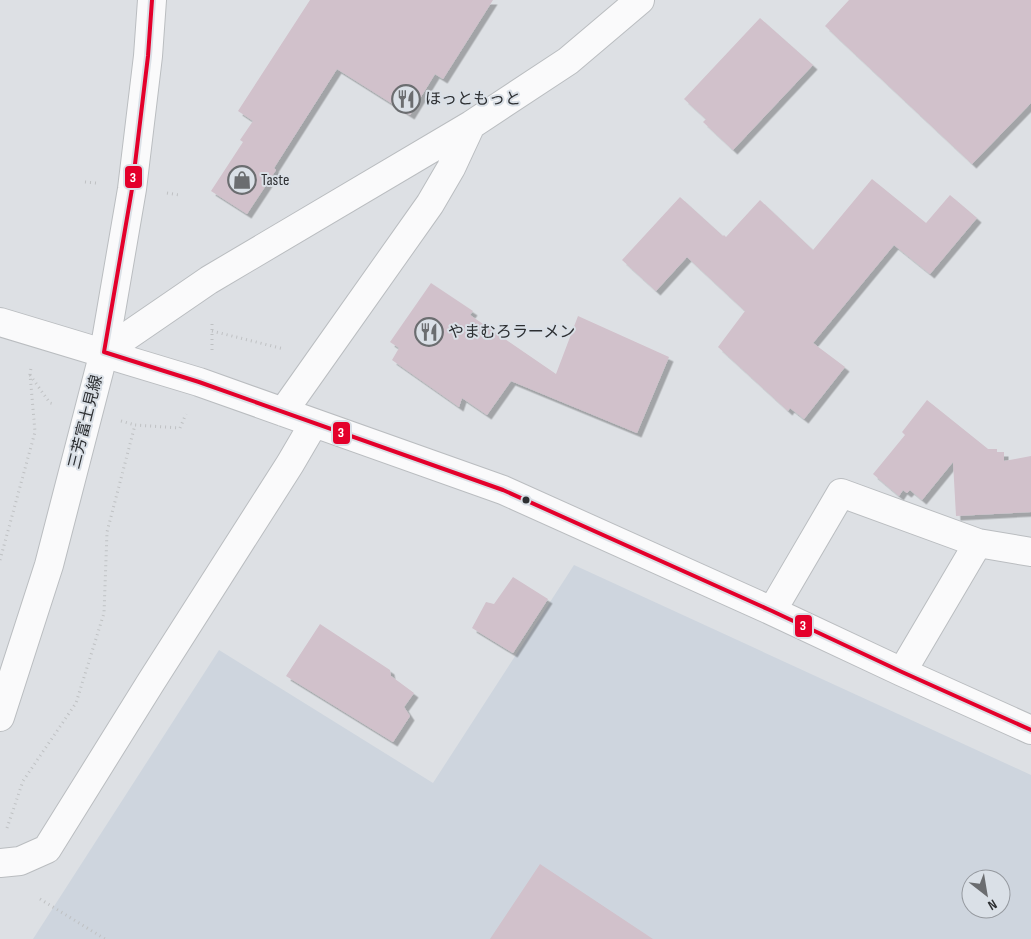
<svg xmlns="http://www.w3.org/2000/svg" width="1031" height="939" font-family="'Sofia Sans Condensed','Noto Sans JP',sans-serif">
	<style>
		.built { fill: #ced5de; fill-rule: evenodd }
		.building { fill: #d1c1cb; filter: url(#shadow) }
		.lines { fill: none; stroke-linecap: round; stroke-linejoin: round }
		.minor-casing { stroke: #babdc0; stroke-width: 30 }
		.major-casing { stroke: #babdc0; stroke-width: 30 }
		.path { stroke: #bfc1c3; stroke-width: 3; stroke-dasharray: 1 4; stroke-linecap: butt }
		.minor { stroke: #fafafb; stroke-width: 28 }
		.major { stroke: #fafafb; stroke-width: 28 }
		.bus-1-casing { stroke: #dae0e7; stroke-width: 8 }
		.bus-1 { stroke: #e4002b; stroke-width: 4 }
		.bus-dot { fill: #2d2f32; stroke: #dae0e7; stroke-width: 2 }
		.labels { text-anchor: middle; dominant-baseline: central; stroke-width: 4; stroke-linejoin: round; paint-order: stroke }
		.poi-label { font-size: 16px; fill: #2d2f32; stroke: #dae0e7; text-anchor: start }
		.street-label { font-size: 16px; fill: #2d2f32; stroke: #dae0e7 }
		.line-badge { stroke: #dae0e7; stroke-width: 2 }
		.badge-label { font-size: 14px; text-anchor: middle; font-weight: bold; fill: #fff }
	</style>
	<defs>
		<filter id="shadow"><feDropShadow dx="4.5" dy="4.5" stdDeviation="0" flood-color="#0004"/></filter>
	</defs>
	<rect width="100%" height="100%" fill="#dde0e4"/>
	<!-- built -->
	<path class="built" d="M574,565L1031,775V939H33L219,650L433,783ZM971,879H1001V909H971Z"/>
	<!-- building -->
	<path class="building" d="M310,0H493L443,79L435,74L410,115L337,69L274,168L276,170L247,214L211,191L243,142L240,140L253,121L238,111Z
		M849,0H1031V103L972,164L825,26Z
		M760,18L813,65L733,150L703,122L706,119L684,99Z
		M872,179L926,223L950,195L977,218L930,274L894,245L813,343L845,367L804,419L790,408L788,411L718,347L745,311L687,257L656,291L622,260L680,197L723,236L724,235L726,237L760,200L813,250Z
		M431,283L473,311L470,315L556,374L578,316L669,357L637,433L511,381L487,415L462,398L459,407L392,360L399,348L390,342Z
		M927,400L988,449H997V452H1004V461L1031,456V512L956,516L953,462L922,500L910,490L907,493L903,490L899,496L873,474L905,435L902,432Z
		M513,577L548,599L513,653L472,628L486,602L494,604Z
		M320,624L390,670L391,676L414,693L404,707L410,716L393,742L286,676Z
		M540,864L653,939H490Z"/>
	<g class="lines">
		<defs>
			<path id="minor" d="M0,322L199,382L503,490L772,611L902,672L1031,730
				M104,352L209,280L471,125L568,61L640,0
				M283,412L430,204L451,168L471,125
				M772,611L841,493L978,543
				M902,672L978,543L1031,552
				M0,863L20,861L47,849L151,682L290,464L314,423"/>
			<path id="major" d="M0,717L49,565L104,352L132,189L148,56L152,0"/>
		</defs>
		<!-- minor casing -->
		<use href="#minor" class="minor-casing"/>
		<!-- major casing -->
		<use href="#major" class="major-casing"/>
		<!-- path -->
		<path class="path" d="M85,182L96,183
			M167,193L179,195
			M212,331L284,349
			M212,350V321
			M30,375L50,403L54,404
			M121,421L135,425
			M0,560L35,432L30,374L31,368
			M7,828L23,781L76,703L104,613L107,532L135,425L180,428L186,414
			M40,899L105,939"/>
		<!-- minor -->
		<use href="#minor" class="minor"/>
		<!-- major -->
		<use href="#major" class="major"/>
		<defs>
			<path id="bus-1" d="M104,352L199,382L503,490L772,611L902,672L1031,730
				M104,352L132,189L148,56L152,0"/>
		</defs>
		<!-- bus-1 casing -->
		<use href="#bus-1" class="bus-1-casing"/>
		<!-- bus-1 -->
		<use href="#bus-1" class="bus-1"/>
	</g>
	<!-- icons -->
	<defs>
		<symbol id="restaurant-ring" viewBox="-11 -11 22 22"><circle r="9.5" fill="#dae0e7" stroke="#6b6d70" stroke-width="1.5"/><path d="M-5-6h1v4h1v-4h1v4h1v-4h1v5L-1.5 .5V6h-2V.5L-5-1ZM5-6V6H3V1.5H1.5Q1.5-4 5-6Z" fill="#6b6d70"/></symbol>
		<symbol id="shop-ring" viewBox="-11 -11 22 22"><circle r="9.5" fill="#dae0e7" stroke="#6b6d70" stroke-width="1.5"/><path d="M-5-2.5h2.3a2.7 3.5 0 0 1 5.4 0H5L5.5 6h-11ZM-1.5-2.5h3a1.5 2.3 0 0 0-3 0Z" fill="#6b6d70"/></symbol>
	</defs>
	<g fill-rule="evenodd">
		<use href="#restaurant-ring" x="390" y="83" width="32" height="32"/>
		<use href="#shop-ring" x="226" y="164" width="32" height="32"/>
		<use href="#restaurant-ring" x="413" y="316" width="32" height="32"/>
	</g>
	<!-- markers -->
	<circle class="bus-dot" cx="526" cy="500" r="4.5"/>
	<g class="labels">
		<!-- poi labels -->
		<g class="poi-label">
			<text x="425" y="99">ほっともっと</text>
			<text x="261" y="180">Taste</text>
			<text x="448" y="332">やまむろラーメン</text>
		</g>
		<!-- street labels -->
		<g class="street-label">
			<text transform="translate(86 422) rotate(-76)">三芳富士見線</text>
		</g>
	</g>
	<g class="line-badge">
		<rect x="124" y="165" width="19" height="24" rx="5" fill="#e4002b"/>
		<rect x="332" y="421" width="19" height="24" rx="5" fill="#e4002b"/>
		<rect x="794" y="614" width="19" height="24" rx="5" fill="#e4002b"/>
	</g>
	<g class="badge-label">
		<text x="133" y="182">3</text>
		<text x="341" y="437">3</text>
		<text x="803" y="630">3</text>
	</g>
	<!-- north arrow -->
	<g transform="translate(986 894) rotate(149)"><circle r="24" fill="#dae0e7" stroke="#95999f"/>
	<path d="M0-4L9 19L0 12L-9 19Z" fill="#6b6d70"/>
	<text y="-8" font-size="14" font-weight="bold" text-anchor="middle" fill="#2d2f32">N</text>
	</g>
</svg>
